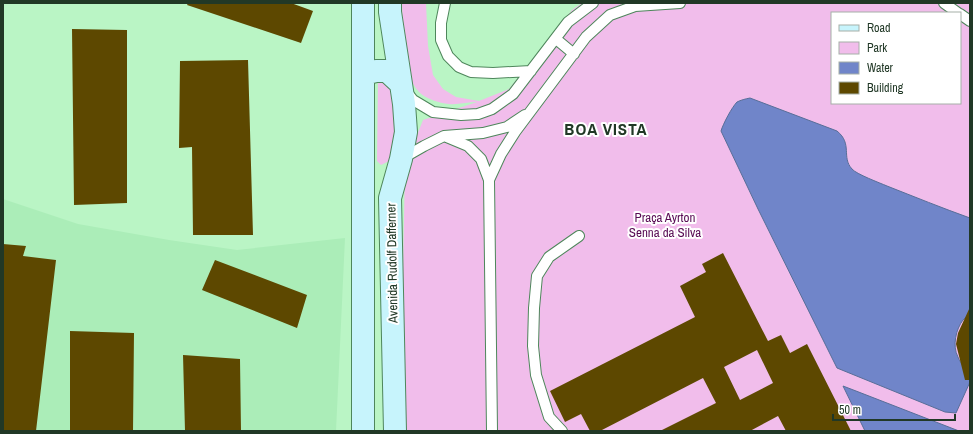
<svg xmlns="http://www.w3.org/2000/svg" width="973" height="434" font-family="'Archivo Narrow',sans-serif">
	<style>
		.built { fill: #abedb8 }
		.green { fill: #f1bdeb; fill-rule: evenodd }
		.water { fill: #7085c9; stroke: #586e98 }
		.building { fill: #5d4800; fill-rule: evenodd }
		.lines { fill: none; stroke-linecap: round; stroke-linejoin: round }
		.service-casing { stroke: #4e865b; stroke-width: 12 }
		.secondary-casing { stroke: #4e865b; stroke-width: 24 }
		.service { stroke: #fff; stroke-width: 10 }
		.secondary { stroke: #c7f4fc; stroke-width: 22 }
		.labels { text-anchor: middle; dominant-baseline: central; stroke-width: 4; stroke-linejoin: round; paint-order: stroke }
		.park-label { font-size: 13px; fill: #580b54; stroke: #fff }
		.street-label { font-size: 13px; fill: #213826; stroke: #fff }
		.district-label { font-size: 17px; font-weight: bold; letter-spacing: 1px; fill: #213826; stroke: #fff }
	</style>
	<rect width="100%" height="100%" fill="#baf5c5"/>
	<!-- built -->
	<path class="built" d="M3,199L78,224L169,240L237,250L345,238L336,431H3Z"/>
	<!-- green -->
	<path class="green" d="M402,3H426L428,46L433,75L443,89L456,97L479,101L509,89L572,10L582,3H970V431H400L405,165L423,120L477,102C468,102 458,105 449,104C439,103 426,99 419,92C400,71 403,30 402,3ZM832,13H960V103H832Z
		M388,78L396,109L398,125L391,160L381,165L377,161L378,79Z"/>
	<!-- water -->
	<path class="water" d="M750,98L837,131C853,144 841,157 852,169C856,174 880,183 887,186C915,197 942,208 970,218V314C968,316 965,318 963,320C956,329 952,346 958,357C960,363 965,367 970,371V382L956,413L945,412L837,368L758,209L721,131C723,124 732,107 737,102C741,100 745,99 750,98Z
		M843,386L856,391L959,431H865Z"/>
	<!-- building -->
	<path class="building" d="M188,3H291L313,11L301,43L187,5Z
		M72,29L127,30V203L74,205Z
		M248,60L253,235H193L192,147L179,148L180,61Z
		M3,244L26,246L23,256L56,260L36,431H3Z
		M723,253L768,341L781,335L790,353L807,344L851,431H786L778,416L750,431H660L716,403L703,378L600,431H590L581,414L565,422L550,391L695,317L680,286L706,272L702,264ZM757,350L773,383L740,400L724,367Z
		M215,260L307,295L297,328L202,290Z
		M970,307V380H965L956,344L958,333Z
		M70,331L134,333L133,431H70Z
		M183,355L240,359L241,431H185Z"/>
	<g class="lines">
		<defs>
			<path id="service" d="M445,3L441,23V40L448,56L459,67L471,72L493,73L531,71
				M944,3L958,13
				M960,14L970,21
				M556,39L574,54
				M406,91L413,100L433,112L461,115L478,114L492,109L513,94L568,22L593,3
				M444,136L468,146L481,159L489,180L492,431
				M403,158L424,146L444,136L483,133L507,127L525,115
				M489,180L501,154L515,132L586,37L610,15L635,6L680,3
				M562,431L549,417L536,375L533,346L534,308L537,276L549,257L579,236"/>
			<path id="secondary" d="M363,3V431
				M390,3V12L401,84L404,104L406,132L401,159L390,198L395,431
				M363,74L376,71H387L401,84"/>
		</defs>
		<!-- service casing -->
		<use href="#service" class="service-casing"/>
		<!-- secondary casing -->
		<use href="#secondary" class="secondary-casing"/>
		<!-- service -->
		<use href="#service" class="service"/>
		<!-- secondary -->
		<use href="#secondary" class="secondary"/>
	</g>
	<g class="labels">
		<!-- park labels -->
		<g class="park-label">
			<text x="665" y="217">Praça Ayrton<tspan x="665" dy="15">Senna da Silva</tspan></text>
		</g>
		<!-- street labels -->
		<g class="street-label">
			<text transform="translate(392 263) rotate(-91)">Avenida Rudolf Dafferner</text>
		</g>
		<!-- district labels -->
		<g class="district-label">
			<text x="606" y="128">BOA VISTA</text>
		</g>
	</g>
	<!-- border -->
	<rect width="973" height="434" fill="none" stroke="#213826" stroke-width="8"/>
	<!-- legend -->
	<rect x="831" y="12" width="130" height="92" fill="#ffffff" stroke="#a6afa8"/>
	<rect x="839" y="25" width="20" height="6" fill="#c7f4fc" stroke="#a6afa8"/>
	<text x="867" y="32" font-size="12" fill="#213826">Road</text>
	<rect x="839" y="42" width="20" height="12" fill="#f1bdeb" stroke="#a6afa8"/>
	<text x="867" y="52" font-size="12" fill="#213826">Park</text>
	<rect x="839" y="62" width="20" height="12" fill="#7085c9" stroke="#a6afa8"/>
	<text x="867" y="72" font-size="12" fill="#213826">Water</text>
	<rect x="839" y="82" width="20" height="12" fill="#5d4800" stroke="#a6afa8"/>
	<text x="867" y="92" font-size="12" fill="#213826">Building</text>
	<!-- scale -->
	<path d="M833 414v6h122v-6" fill="none" stroke="#213826" stroke-width="2"/>
	<text x="839" y="414" font-size="12" fill="#213826" stroke="#ffffff" stroke-width="3" paint-order="stroke">50 m</text>
</svg>
